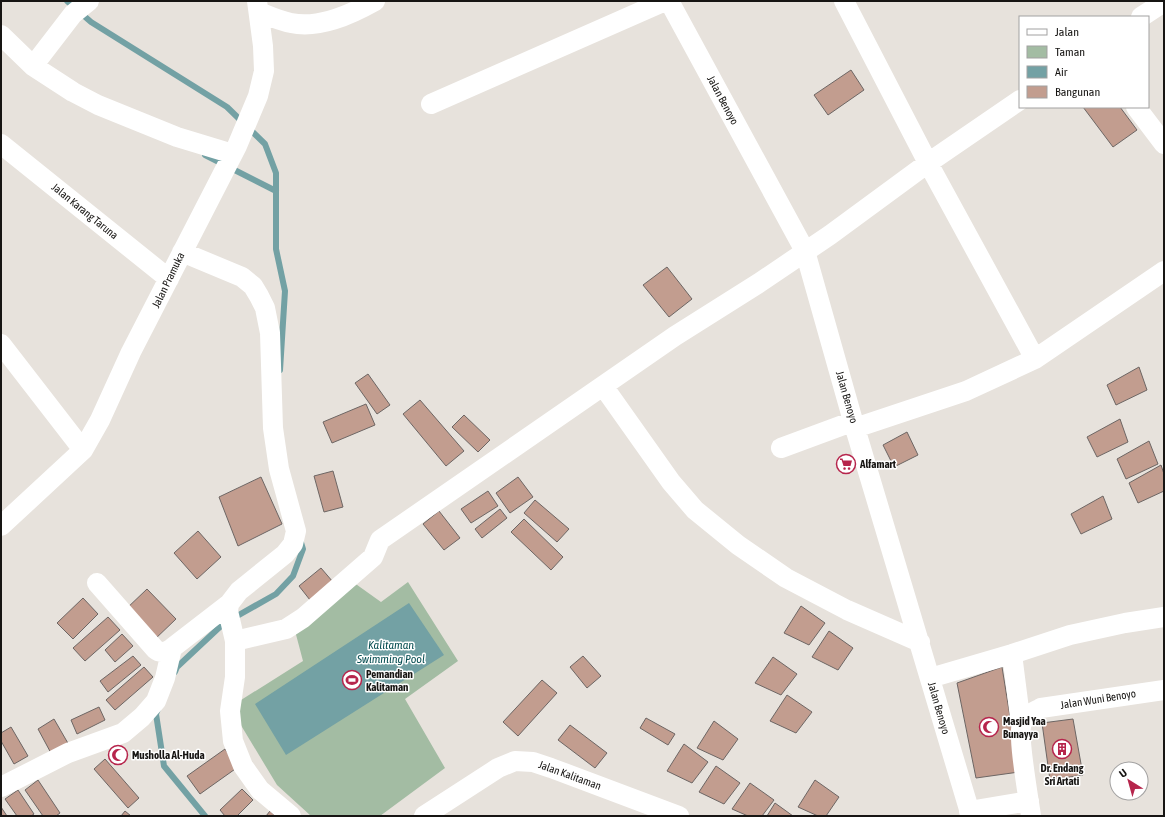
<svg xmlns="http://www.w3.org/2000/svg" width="1165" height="817" font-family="'Asap Condensed',sans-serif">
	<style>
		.green { fill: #a3bca3 }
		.water { fill: #73a1a4 }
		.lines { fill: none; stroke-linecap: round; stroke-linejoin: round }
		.stream { stroke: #73a1a4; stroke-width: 6 }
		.building { fill: #c29d8f; stroke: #6d6664 }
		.street { stroke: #fff; stroke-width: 20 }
		.labels { text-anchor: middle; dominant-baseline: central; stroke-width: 3; stroke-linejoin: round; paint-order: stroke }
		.street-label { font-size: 11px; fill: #171513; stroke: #fff }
		.poi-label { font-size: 11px; font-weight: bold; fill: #171513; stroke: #fff; text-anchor: start }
		.water-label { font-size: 12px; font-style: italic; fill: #084f53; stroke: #fff }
	</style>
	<rect width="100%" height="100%" fill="#e7e2dc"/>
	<!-- green -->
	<path class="green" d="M353,582L381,602L408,582L458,661L405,699L445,768L380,816H311L277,785L230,707L303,661L294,627Z"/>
	<!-- water -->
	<path class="water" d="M409,603L444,655L286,755L255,704Z"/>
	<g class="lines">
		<!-- stream -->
		<path class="stream" d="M67,1L91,22L227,107L265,144L276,173V249L285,291L280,370
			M205,155L276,191
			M175,672L177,667L223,624L276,594L293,576L303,549L300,539
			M158,709L156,714L164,766L205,816"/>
	</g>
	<!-- building -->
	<path class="building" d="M851,70L864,90L828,115L814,95Z
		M1083,107H1120L1137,130L1113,147Z
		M667,267L692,299L669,317L643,285Z
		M1139,367L1147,390L1116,405L1107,385Z
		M368,374L390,405L377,414L355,383Z
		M420,400L464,451L446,466L403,414Z
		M366,404L375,425L332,443L323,422Z
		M464,415L490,440L478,452L452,427Z
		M1120,419L1128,442L1097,457L1087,437Z
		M907,432L918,455L894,467L883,445Z
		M1149,441L1158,464L1126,479L1117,459Z
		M1161,465L1164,474V491L1138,503L1129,483Z
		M333,471L343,507L324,512L314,476Z
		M261,477L282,524L238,546L219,497Z
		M518,477L533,497L510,513L496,493Z
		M488,491L498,506L471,523L461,509Z
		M1103,496L1112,519L1081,534L1071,514Z
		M535,500L569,529L557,542L524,513Z
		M500,509L507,518L482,538L475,529Z
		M439,511L460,538L444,550L423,524Z
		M524,519L563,557L551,570L511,532Z
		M198,531L221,557L197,579L174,553Z
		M321,568L333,582L310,600L299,586Z
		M147,589L176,619L153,641L125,610Z
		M83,598L98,614L73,639L57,623Z
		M801,606L825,623L809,645L784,633Z
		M108,617L120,630L85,661L73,648Z
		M829,631L853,648L838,670L812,657Z
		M122,634L133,646L115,662L105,650Z
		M133,656L141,665L108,692L100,681Z
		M583,656L601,676L587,688L570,667Z
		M773,657L797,674L781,695L755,683Z
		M144,667L153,677L115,710L106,700Z
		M1002,667L1019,772L976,778L957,683Z
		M542,680L557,693L518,736L503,722Z
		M787,695L812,712L796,733L770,721Z
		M99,707L105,720L77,734L71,720Z
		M646,718L675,734L668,745L640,728Z
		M54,719L69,745L52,755L38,729Z
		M1073,719L1083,775L1050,780L1042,723Z
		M714,721L738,739L723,760L697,748Z
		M570,725L607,753L595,768L558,740Z
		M11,727L28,756L14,764L1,741V733Z
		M684,744L708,762L692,783L667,771Z
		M225,749L238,767L200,794L187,776Z
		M105,759L139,798L128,808L94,769Z
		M716,766L740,783L724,804L699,792Z
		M38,780L60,813L56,816H43L25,790Z
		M815,780L839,797L826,816H818L798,807Z
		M750,783L774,800L762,816H748L732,809Z
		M242,789L253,800L237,816H225L220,810Z
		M18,790L34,814L31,816H17L5,799Z
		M775,803L793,816H767Z
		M1,807L7,816H1Z
		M125,811L131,816H121Z
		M270,811L276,816H266Z"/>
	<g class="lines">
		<!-- street -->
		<path class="street" d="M669,1L805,251L855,428L971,816
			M844,1L928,163L1035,359
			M259,12C269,16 280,21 291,23C319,29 350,15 375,1
			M1141,17L1164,2
			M1,35L33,66L73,92L98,105L177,137L233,154
			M33,66L73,14L89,1
			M431,104L665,1
			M1136,107L1164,144
			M1,144L169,279
			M182,252L242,277L253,286L259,296L265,308L270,333L273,428L279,469L296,531L293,544L285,554L239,591L229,604L228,611L235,641V677L230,711L233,741L243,766L260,790L291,816
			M1,344L83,450
			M603,386L671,482L695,510L738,545L786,578L847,610L920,642
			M855,428L966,391L1035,359L1164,271
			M781,448L854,421
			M1,526L83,450L100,420L131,352L237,146L258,96L264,71L263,46L257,1
			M97,583L155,649C161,654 166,652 172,648L229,604
			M235,641L286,629L303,618L373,557L380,540L675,336L759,283L830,235L928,163L1020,100
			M1012,654L1021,725
			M930,678L1012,654L1070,635L1125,623L1164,617
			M1,787L68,753L123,733L142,717L156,701L165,678L172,648
			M969,811L1029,801
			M424,816L498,768L515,761L533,762L551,768L679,816
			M1031,816C1029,801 1017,734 1022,723C1026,715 1033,712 1041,708L1164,690"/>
	</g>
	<!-- icons -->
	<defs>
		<symbol id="supermarket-ring" viewBox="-11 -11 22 22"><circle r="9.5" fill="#fff" stroke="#b6254c" stroke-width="1.5"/><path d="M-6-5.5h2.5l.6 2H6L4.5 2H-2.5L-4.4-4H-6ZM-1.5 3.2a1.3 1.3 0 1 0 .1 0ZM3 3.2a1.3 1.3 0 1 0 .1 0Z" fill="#b6254c"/></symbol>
		<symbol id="stadium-ring" viewBox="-11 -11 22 22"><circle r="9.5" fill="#fff" stroke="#b6254c" stroke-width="1.5"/><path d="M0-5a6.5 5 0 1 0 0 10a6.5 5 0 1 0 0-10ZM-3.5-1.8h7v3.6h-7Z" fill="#b6254c"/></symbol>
		<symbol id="mosque-ring" viewBox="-11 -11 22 22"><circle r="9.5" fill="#fff" stroke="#b6254c" stroke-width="1.5"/><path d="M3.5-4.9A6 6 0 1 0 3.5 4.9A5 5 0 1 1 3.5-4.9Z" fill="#b6254c"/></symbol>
		<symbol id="building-ring" viewBox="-11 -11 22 22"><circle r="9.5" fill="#fff" stroke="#b6254c" stroke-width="1.5"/><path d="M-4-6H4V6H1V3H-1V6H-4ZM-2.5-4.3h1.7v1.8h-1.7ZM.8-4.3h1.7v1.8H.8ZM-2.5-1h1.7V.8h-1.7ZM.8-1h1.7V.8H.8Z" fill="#b6254c"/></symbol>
	</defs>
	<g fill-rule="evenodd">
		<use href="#supermarket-ring" x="835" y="453" width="22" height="22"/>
		<use href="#stadium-ring" x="341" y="669" width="22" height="22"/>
		<use href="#mosque-ring" x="978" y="716" width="22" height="22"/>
		<use href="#building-ring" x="1051" y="738" width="22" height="22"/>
		<use href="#mosque-ring" x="107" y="744" width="22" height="22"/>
	</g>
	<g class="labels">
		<!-- street labels -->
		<g class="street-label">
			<text transform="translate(723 100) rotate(62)">Jalan Benoyo</text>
			<text transform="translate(85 211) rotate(39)">Jalan Karang Taruna</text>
			<text transform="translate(168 280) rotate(-64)">Jalan Pramuka</text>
			<text transform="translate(847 397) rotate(74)">Jalan Benoyo</text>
			<text transform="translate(1098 699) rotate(-9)">Jalan Wuni Benoyo</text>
			<text transform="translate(939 708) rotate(74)">Jalan Benoyo</text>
			<text transform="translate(570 775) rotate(20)">Jalan Kalitaman</text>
		</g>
		<!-- poi labels -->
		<g class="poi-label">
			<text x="860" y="464">Alfamart</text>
			<text x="366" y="674">Pemandian<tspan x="366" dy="13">Kalitaman</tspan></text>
			<text x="1003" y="721">Masjid Yaa<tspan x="1003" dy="13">Bunayya</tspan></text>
			<text x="132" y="755">Musholla Al-Huda</text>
			<text x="1062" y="768" text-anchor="middle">Dr. Endang<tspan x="1062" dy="13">Sri Artati</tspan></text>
		</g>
		<!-- water labels -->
		<g class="water-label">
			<text x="391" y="645">Kalitaman<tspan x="391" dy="14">Swimming Pool</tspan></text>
		</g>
	</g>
	<!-- border -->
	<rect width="1165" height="817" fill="none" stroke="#171513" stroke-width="4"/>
	<!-- legend -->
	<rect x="1019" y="16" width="130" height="92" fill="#ffffff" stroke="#a2a1a1"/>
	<rect x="1027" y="29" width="20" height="6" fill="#ffffff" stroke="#a2a1a1"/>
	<text x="1055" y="36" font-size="12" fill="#171513">Jalan</text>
	<rect x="1027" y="46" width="20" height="12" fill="#a3bca3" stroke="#a2a1a1"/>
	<text x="1055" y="56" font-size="12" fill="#171513">Taman</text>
	<rect x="1027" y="66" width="20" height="12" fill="#73a1a4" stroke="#a2a1a1"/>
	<text x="1055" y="76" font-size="12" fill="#171513">Air</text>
	<rect x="1027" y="86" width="20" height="12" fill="#c29d8f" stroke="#a2a1a1"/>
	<text x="1055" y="96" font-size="12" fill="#171513">Bangunan</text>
	<!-- north arrow -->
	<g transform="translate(1129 781) rotate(323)"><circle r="19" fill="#ffffff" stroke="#a2a1a1"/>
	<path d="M0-3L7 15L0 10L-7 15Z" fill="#b6254c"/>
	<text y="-6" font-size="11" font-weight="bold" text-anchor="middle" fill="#171513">U</text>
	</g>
</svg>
